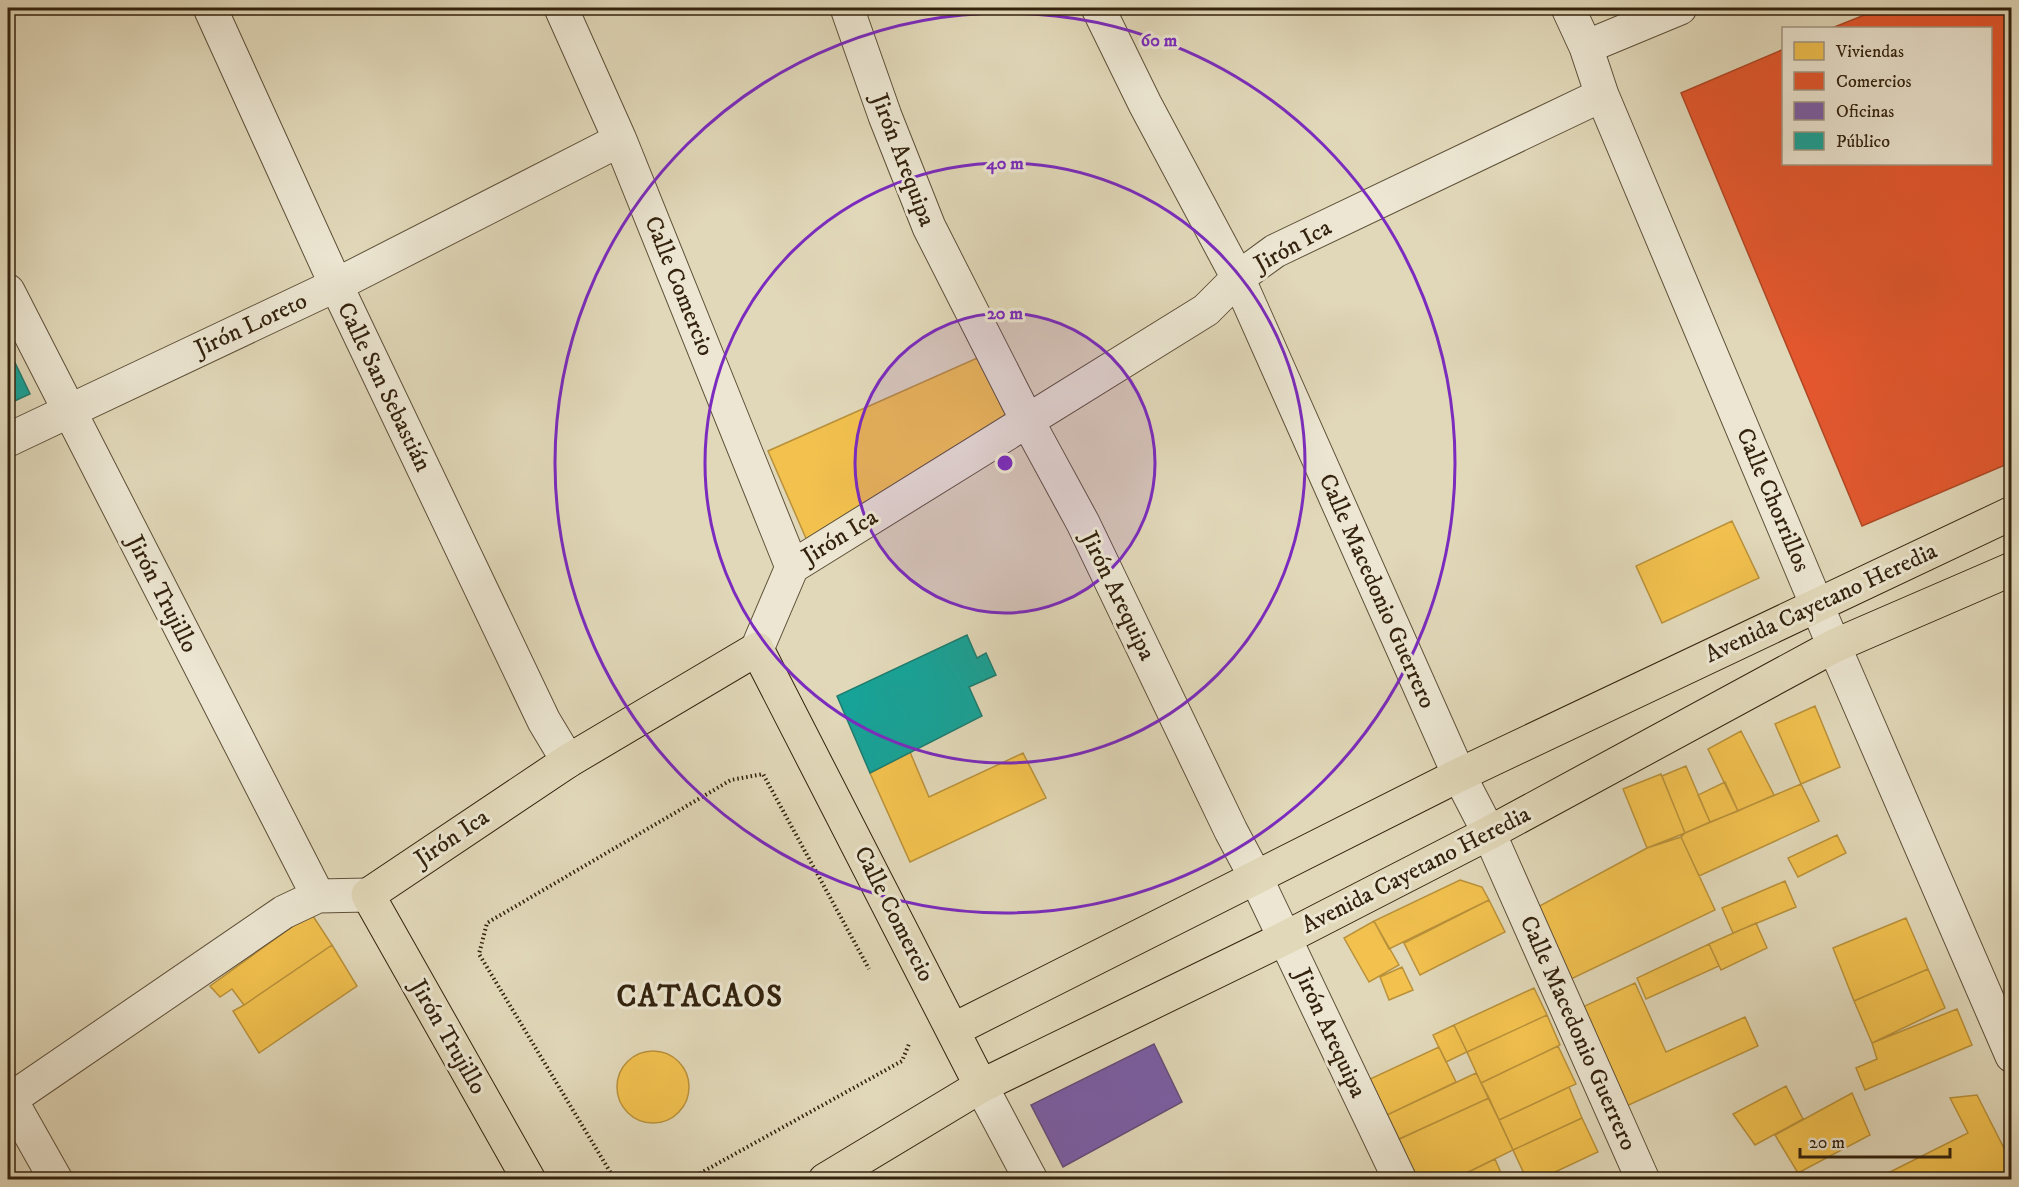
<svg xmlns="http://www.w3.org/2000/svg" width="2019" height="1187" font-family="'IM FELL DW Pica',serif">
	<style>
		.homes { fill: #f2c14e; stroke: #b9913a; stroke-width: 1.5 }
		.shops { fill: #e4572e; stroke: #af4724; stroke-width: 1.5 }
		.offices { fill: #7b5ea7; stroke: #654c79; stroke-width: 1.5 }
		.public { fill: #17a398; stroke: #1f7c6e; stroke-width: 1.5 }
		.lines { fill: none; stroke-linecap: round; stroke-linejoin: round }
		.minor-casing { stroke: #5e5038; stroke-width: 35 }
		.major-casing { stroke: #33220d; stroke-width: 35 }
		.path { stroke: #33220d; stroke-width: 4; stroke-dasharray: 1.5 3; stroke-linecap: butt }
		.minor { stroke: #ece6d2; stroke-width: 33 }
		.major { stroke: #e1d8b9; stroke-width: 33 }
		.ring { fill: none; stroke: #7b2cbf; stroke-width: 3 }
		.labels { text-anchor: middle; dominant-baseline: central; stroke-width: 6; stroke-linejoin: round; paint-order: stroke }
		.street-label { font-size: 24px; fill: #33220d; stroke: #ece6d2 }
		.district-label { font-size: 30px; font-weight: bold; letter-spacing: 1.5px; fill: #33220d; stroke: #ece6d2 }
		.centre { fill: #7b2cbf; stroke: #ece6d2; stroke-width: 3 }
		.ring-label { font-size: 18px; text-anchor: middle; font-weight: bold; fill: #7b2cbf; stroke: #ece6d2; stroke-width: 6; stroke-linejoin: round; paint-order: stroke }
	</style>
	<rect width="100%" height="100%" fill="#e1d8b9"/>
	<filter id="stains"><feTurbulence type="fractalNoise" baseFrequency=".00333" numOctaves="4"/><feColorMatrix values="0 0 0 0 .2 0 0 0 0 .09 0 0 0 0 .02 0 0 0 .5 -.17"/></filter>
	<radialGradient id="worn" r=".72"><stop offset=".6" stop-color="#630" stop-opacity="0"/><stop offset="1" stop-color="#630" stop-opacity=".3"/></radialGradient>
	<!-- homes -->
	<path class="homes" d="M984,355L1015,419L808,543L768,451Z
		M1732,521L1759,578L1662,623L1636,566Z
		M1815,706L1840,767L1801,784L1775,724Z
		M1741,731L1774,795L1738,811L1708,749Z
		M910,752L929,797L1023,753L1046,798L910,862L870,773Z
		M1686,766L1710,822L1685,833L1662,776Z
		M1661,774L1685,833L1647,848L1623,789Z
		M1725,782L1738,811L1710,822L1698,795Z
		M1801,784L1819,821L1699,876L1681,837L1685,833Z
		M1837,835L1846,853L1798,877L1788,858Z
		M1681,837L1715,910L1571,979L1534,909L1647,848Z
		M1460,880L1482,887L1489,900L1389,949L1374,921Z
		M1785,881L1796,907L1733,933L1722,908Z
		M1489,900L1505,932L1420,975L1404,943Z
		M311,913L332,945L244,1005L232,989L220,997L210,986Z
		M1906,918L1928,969L1854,1001L1833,948Z
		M1374,921L1399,965L1369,982L1344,938Z
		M1756,923L1767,948L1721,970L1709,944Z
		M1709,944L1719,966L1646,999L1637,978Z
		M332,945L357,986L259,1053L233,1011L244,1005Z
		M1402,967L1413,990L1389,1000L1380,977Z
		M1928,969L1945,1008L1872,1043L1854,1001Z
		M1635,983L1666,1052L1745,1017L1758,1046L1620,1109L1576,1010Z
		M1534,988L1547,1015L1467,1052L1454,1025Z
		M1957,1009L1972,1045L1865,1090L1856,1068L1877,1059L1872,1043Z
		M1547,1015L1560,1045L1481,1083L1467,1052Z
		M1454,1025L1467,1052L1446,1062L1433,1035Z
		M1558,1046L1576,1084L1499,1120L1481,1083Z
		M1439,1047L1456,1082L1387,1115L1370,1079Z
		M617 1087a36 36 0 1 1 72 0a36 36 0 1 1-72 0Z
		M1476,1073L1489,1098L1399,1139L1387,1115Z
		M1786,1086L1803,1119L1755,1145L1733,1114Z
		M1569,1087L1582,1118L1513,1150L1499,1120Z
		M1852,1093L1870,1135L1798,1173L1775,1135Z
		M1977,1095L2012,1164V1180H1874L1968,1133L1950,1098Z
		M1489,1098L1513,1150L1452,1180H1410L1393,1142Z
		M1582,1118L1598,1152L1538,1180H1527L1513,1150Z
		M1495,1159L1504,1180H1452Z
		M445,1173L450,1180H434Z"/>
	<!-- shops -->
	<path class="shops" d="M1882,8H2012V462L1862,526L1681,93L1784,49V164H1990V28H1832Z"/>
	<!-- offices -->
	<path class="offices" d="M1154,1044L1182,1102L1063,1167L1031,1105Z"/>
	<!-- public -->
	<path class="public" d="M8,348L30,394L8,404Z
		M967,635L977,658L986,653L996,675L969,687L982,716L870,773L837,696Z"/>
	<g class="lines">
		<defs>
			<path id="minor" d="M210,8L336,285L544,721L568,761
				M561,8L620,140L792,567
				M847,8L885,116L929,227L1028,422L1083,523L1231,831L1255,876L1400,1180
				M1098,8L1145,104L1238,278L1459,775L1489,833L1643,1180
				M1568,8L1586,47L1602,95L1834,646L2012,1056
				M1586,47L1680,8
				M8,291L318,896
				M8,440L336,285L620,140
				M757,649L792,567L1206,310L1238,278L1275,251L1602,95
				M981,1086L1031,1180
				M8,1095L56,1180
				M8,1101L284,912L318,896L368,895"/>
			<path id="major" d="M953,1030L1459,775L2012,513
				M529,1180L368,895L568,761L757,649L981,1086
				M825,1180L981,1086L1285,938L1489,833L1834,646L2012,569"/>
		</defs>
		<!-- minor casing -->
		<use href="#minor" class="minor-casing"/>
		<!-- major casing -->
		<use href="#major" class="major-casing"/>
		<!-- path -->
		<path class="path" d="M615,1180L479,954L487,923L731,780L763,774L869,969
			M688,1180L902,1061L909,1044"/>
		<!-- minor -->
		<use href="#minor" class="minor"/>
		<!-- major -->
		<use href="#major" class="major"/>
	</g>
	<!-- distance rings -->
	<circle cx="1005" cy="463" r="150" fill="#7b2cbf" fill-opacity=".12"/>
	<g class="ring">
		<circle cx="1005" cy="463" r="150"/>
		<circle cx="1005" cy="463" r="300"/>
		<circle cx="1005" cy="463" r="450"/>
	</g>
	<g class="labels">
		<!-- street labels -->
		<g class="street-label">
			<text transform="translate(903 160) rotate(69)">Jirón Arequipa</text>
			<text transform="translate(1293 246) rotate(-29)">Jirón Ica</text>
			<text transform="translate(679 286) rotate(68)">Calle Comercio</text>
			<text transform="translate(251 325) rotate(-25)">Jirón Loreto</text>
			<text transform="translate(384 387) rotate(64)">Calle San Sebastián</text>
			<text transform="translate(1773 500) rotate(67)">Calle Chorrillos</text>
			<text transform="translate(840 537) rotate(-32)">Jirón Ica</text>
			<text transform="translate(1377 591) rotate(66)">Calle Macedonio Guerrero</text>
			<text transform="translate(162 594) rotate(63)">Jirón Trujillo</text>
			<text transform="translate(1118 596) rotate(64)">Jirón Arequipa</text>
			<text transform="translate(1821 603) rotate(-25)">Avenida Cayetano Heredia</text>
			<text transform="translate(452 838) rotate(-34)">Jirón Ica</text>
			<text transform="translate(1416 870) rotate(-27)">Avenida Cayetano Heredia</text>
			<text transform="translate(894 914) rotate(63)">Calle Comercio</text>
			<text transform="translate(1330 1033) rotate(65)">Jirón Arequipa</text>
			<text transform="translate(1578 1033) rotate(66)">Calle Macedonio Guerrero</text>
			<text transform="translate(448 1037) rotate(60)">Jirón Trujillo</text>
		</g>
		<!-- district labels -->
		<g class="district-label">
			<text x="700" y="997">CATACAOS</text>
		</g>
	</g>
	<circle cx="1005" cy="463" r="9" class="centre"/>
	<g class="ring-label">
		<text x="1159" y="46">60 m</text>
		<text x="1005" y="169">40 m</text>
		<text x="1005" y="319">20 m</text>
	</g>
	<!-- margin -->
	<rect width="2019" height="1187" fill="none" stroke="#e1d8b9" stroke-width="30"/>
	<rect x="9" y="9" width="2001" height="1169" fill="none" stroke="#33220d" stroke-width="3"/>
	<rect x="15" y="15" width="1989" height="1157" fill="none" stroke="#33220d" stroke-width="1.5"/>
	<!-- legend -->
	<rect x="1782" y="27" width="210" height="138" fill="#ece6d2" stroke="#a29883" stroke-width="1.5"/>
	<rect x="1794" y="42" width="30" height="18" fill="#f2c14e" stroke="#a29883" stroke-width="1.5"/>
	<text x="1836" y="57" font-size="18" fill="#33220d">Viviendas</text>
	<rect x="1794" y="72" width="30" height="18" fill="#e4572e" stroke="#a29883" stroke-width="1.5"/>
	<text x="1836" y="87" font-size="18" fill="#33220d">Comercios</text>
	<rect x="1794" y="102" width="30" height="18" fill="#7b5ea7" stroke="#a29883" stroke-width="1.5"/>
	<text x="1836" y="117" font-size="18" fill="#33220d">Oficinas</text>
	<rect x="1794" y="132" width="30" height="18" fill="#17a398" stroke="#a29883" stroke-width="1.5"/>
	<text x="1836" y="147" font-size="18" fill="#33220d">Público</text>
	<!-- scale -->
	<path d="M1800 1148v9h150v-9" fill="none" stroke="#33220d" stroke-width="3"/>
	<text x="1809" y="1148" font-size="18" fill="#33220d" stroke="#ece6d2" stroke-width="4.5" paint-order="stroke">20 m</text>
	<rect width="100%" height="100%" filter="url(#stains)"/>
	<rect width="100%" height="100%" fill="url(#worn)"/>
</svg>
